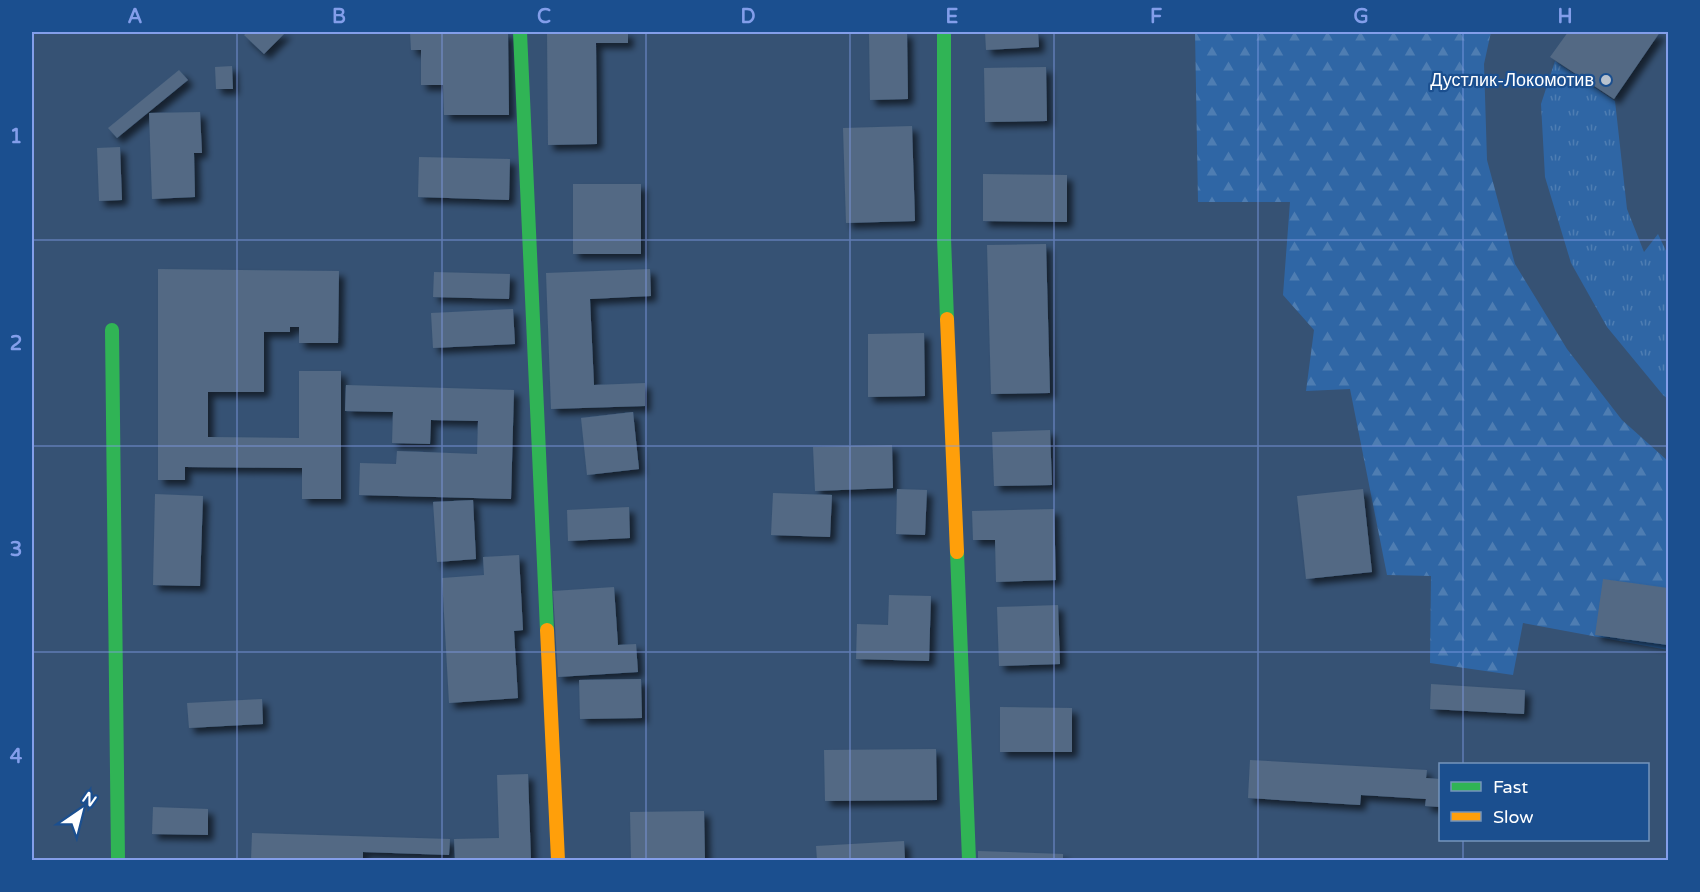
<svg xmlns="http://www.w3.org/2000/svg" width="1700" height="892" font-family="'Varela Round',sans-serif">
	<style>
		.grass { fill: url(#grass-tufts) }
		.forest { fill: url(#forest-firs) }
		.building { fill: #526984; filter: url(#shadow) }
		.lines { fill: none; stroke-linecap: round; stroke-linejoin: round }
		.fast { stroke: #30b455; stroke-width: 14 }
		.slow { stroke: #ff9f0a; stroke-width: 14 }
		.grid { fill: none; stroke: #839eea; stroke-width: 1.5; stroke-opacity: 0.55 }
		.poi-dot { fill: #b9c2ce; stroke: #1b4f8f; stroke-width: 2 }
		.labels { text-anchor: middle; dominant-baseline: central; stroke-width: 4.5; stroke-linejoin: round; paint-order: stroke }
		.poi-label { font-size: 18px; fill: #fff; stroke: #1b4f8f; text-anchor: end }
		.neatline { fill: none; stroke: #839eea; stroke-width: 2 }
		.grid-label { font-size: 20px; text-anchor: middle; font-weight: bold; fill: #839eea }
	</style>
	<defs>
		<pattern id="grass-tufts" width="24" height="20" patternUnits="userSpaceOnUse" patternTransform="scale(1.5)"><rect width="24" height="20" fill="#2f66a5"/><path d="M3 7l-1-3M5 7V3M7 7l1-3M15 17l-1-3M17 17v-4M19 17l1-3" fill="none" stroke="#4e7db2"/></pattern>
		<pattern id="forest-firs" width="22" height="20" patternUnits="userSpaceOnUse" patternTransform="scale(1.5)"><rect width="22" height="20" fill="#2f66a5"/><path d="M5 1l3.5 6h-7zM16 11l3.5 6h-7z" fill="#4e7db2"/></pattern>
		<filter id="shadow"><feDropShadow dx="5.5" dy="5.5" stdDeviation="3" flood-color="#0009"/></filter>
	</defs>
	<rect width="100%" height="100%" fill="#365274"/>
	<!-- grass -->
	<path class="grass" d="M1555,61L1615,101L1627,209L1644,252L1658,234L1668,255V399L1663,395L1607,327L1571,263L1545,177L1541,104Z"/>
	<!-- forest -->
	<path class="forest" d="M1195,32H1491L1484,64L1487,160L1515,264L1567,349L1622,420L1668,461V650L1523,623L1513,675L1430,663L1431,576L1387,575L1350,389L1306,391L1314,330L1283,295L1290,202H1198Z"/>
	<!-- building -->
	<path class="building" d="M248,32H286L264,54L244,35Z
		M410,32H508L509,115H444L443,85H421V50H411Z
		M547,32H628V43H596L597,144L548,145Z
		M869,32H907L908,99L870,100Z
		M985,32H1038L1039,47L986,50Z
		M1568,32H1660L1614,99L1550,57Z
		M232,66L233,89H216L215,67Z
		M1046,67L1047,121L985,122L984,68Z
		M179,70L188,80L117,138L108,128Z
		M200,112L202,153H194L195,197L152,199L149,113Z
		M912,126L915,221L846,223L843,128Z
		M120,147L122,200L99,201L97,148Z
		M419,157L510,159L509,200L418,197Z
		M983,174L1067,175V222L983,221Z
		M573,184H641V254H573Z
		M1046,244L1050,393L991,394L987,245Z
		M158,269L339,271L338,343H299V327H290V332H264V392H208V437L299,438V371H341V499H302V468L185,467V480H158Z
		M650,269L651,296L590,299L594,385L645,383V406L551,409L546,273Z
		M434,272L510,274L509,299L433,297Z
		M513,309L515,344L433,348L431,313Z
		M924,333L925,396L868,397V334Z
		M346,385L514,390L511,499L359,495L360,463L396,464L397,451L477,454L478,421L431,420L430,444L392,443L393,412L345,411Z
		M633,412L639,469L587,475L581,418Z
		M1050,430L1052,485L994,486L992,432Z
		M892,445L893,488L815,491L813,447Z
		M897,489L927,490L925,535L896,534Z
		M1363,489L1372,572L1306,579L1297,496Z
		M773,493L832,495L830,537L771,535Z
		M155,494L203,496L200,586L153,585Z
		M473,500L476,559L437,562L433,502Z
		M629,507L630,538L568,541L567,510Z
		M1054,509L1056,580L996,582L995,540H973L972,511Z
		M519,555L523,630L514,631L518,698L449,703L442,578L484,575L483,557Z
		M1603,579L1668,588V645L1595,635Z
		M614,587L618,645L636,644L638,672L558,677L553,591Z
		M889,595L931,596L929,661L856,659L857,624L888,625Z
		M1058,605L1060,664L999,666L997,607Z
		M641,679L642,718L580,719L579,680Z
		M1431,684L1525,690L1524,714L1430,709Z
		M262,699L263,724L189,728L187,703Z
		M1000,707L1072,708V752H1000Z
		M936,749L937,800L825,801L824,750Z
		M1250,760L1427,770L1426,778L1440,779V807L1425,806L1426,799L1361,795L1360,805L1248,798Z
		M528,774L531,860H455L454,839L499,838L497,775Z
		M153,807L208,809V835L152,834Z
		M704,811L705,860H631L630,812Z
		M252,833L450,839L449,855L363,852V860H251Z
		M904,841L905,860H817L816,846Z
		M978,851L1063,854V860H978Z"/>
	<g class="lines">
		<!-- fast -->
		<path class="fast" d="M520,32L547,630
			M944,32V238L947,319
			M112,330L118,860
			M957,552L969,860"/>
		<!-- slow -->
		<path class="slow" d="M947,319L957,552
			M547,630L558,860"/>
	</g>
	<!-- grid -->
	<path class="grid" d="M237,32V860M442,32V860M646,32V860M850,32V860M1054,32V860M1258,32V860M1463,32V764M32,240H1668M32,446H1668M32,652H1668M1463,840V860"/>
	<!-- markers -->
	<circle class="poi-dot" cx="1606" cy="80" r="6"/>
	<g class="labels">
		<!-- poi labels -->
		<g class="poi-label">
			<text x="1594" y="80">Дустлик-Локомотив</text>
		</g>
	</g>
	<!-- border -->
	<rect width="1700" height="892" fill="none" stroke="#1b4f8f" stroke-width="66"/>
	<!-- legend -->
	<rect x="1439" y="763" width="210" height="78" fill="#1b4f8f" stroke="#7695bc" stroke-width="1.5"/>
	<rect x="1451" y="782" width="30" height="9" fill="#30b455" stroke="#7695bc" stroke-width="1.5"/>
	<text x="1493" y="793" font-size="18" fill="#ffffff">Fast</text>
	<rect x="1451" y="812" width="30" height="9" fill="#ff9f0a" stroke="#7695bc" stroke-width="1.5"/>
	<text x="1493" y="823" font-size="18" fill="#ffffff">Slow</text>
	<!-- north arrow -->
	<g transform="translate(81 811) rotate(35)" stroke="#1b4f8f" stroke-width="4.5" paint-order="stroke">
	<path d="M0-4.5L10 22L0 15L-10 22Z" fill="#ffffff"/>
	<text y="-9" font-size="16" font-weight="bold" text-anchor="middle" fill="#ffffff">N</text>
	</g>
	<rect x="33" y="33" width="1634" height="826" class="neatline"/>
	<g class="grid-label">
		<text x="135" y="23">A</text>
		<text x="339" y="23">B</text>
		<text x="544" y="23">C</text>
		<text x="748" y="23">D</text>
		<text x="952" y="23">E</text>
		<text x="1156" y="23">F</text>
		<text x="1361" y="23">G</text>
		<text x="1565" y="23">H</text>
		<text x="16" y="143">1</text>
		<text x="16" y="350">2</text>
		<text x="16" y="556">3</text>
		<text x="16" y="763">4</text>
	</g>
</svg>
